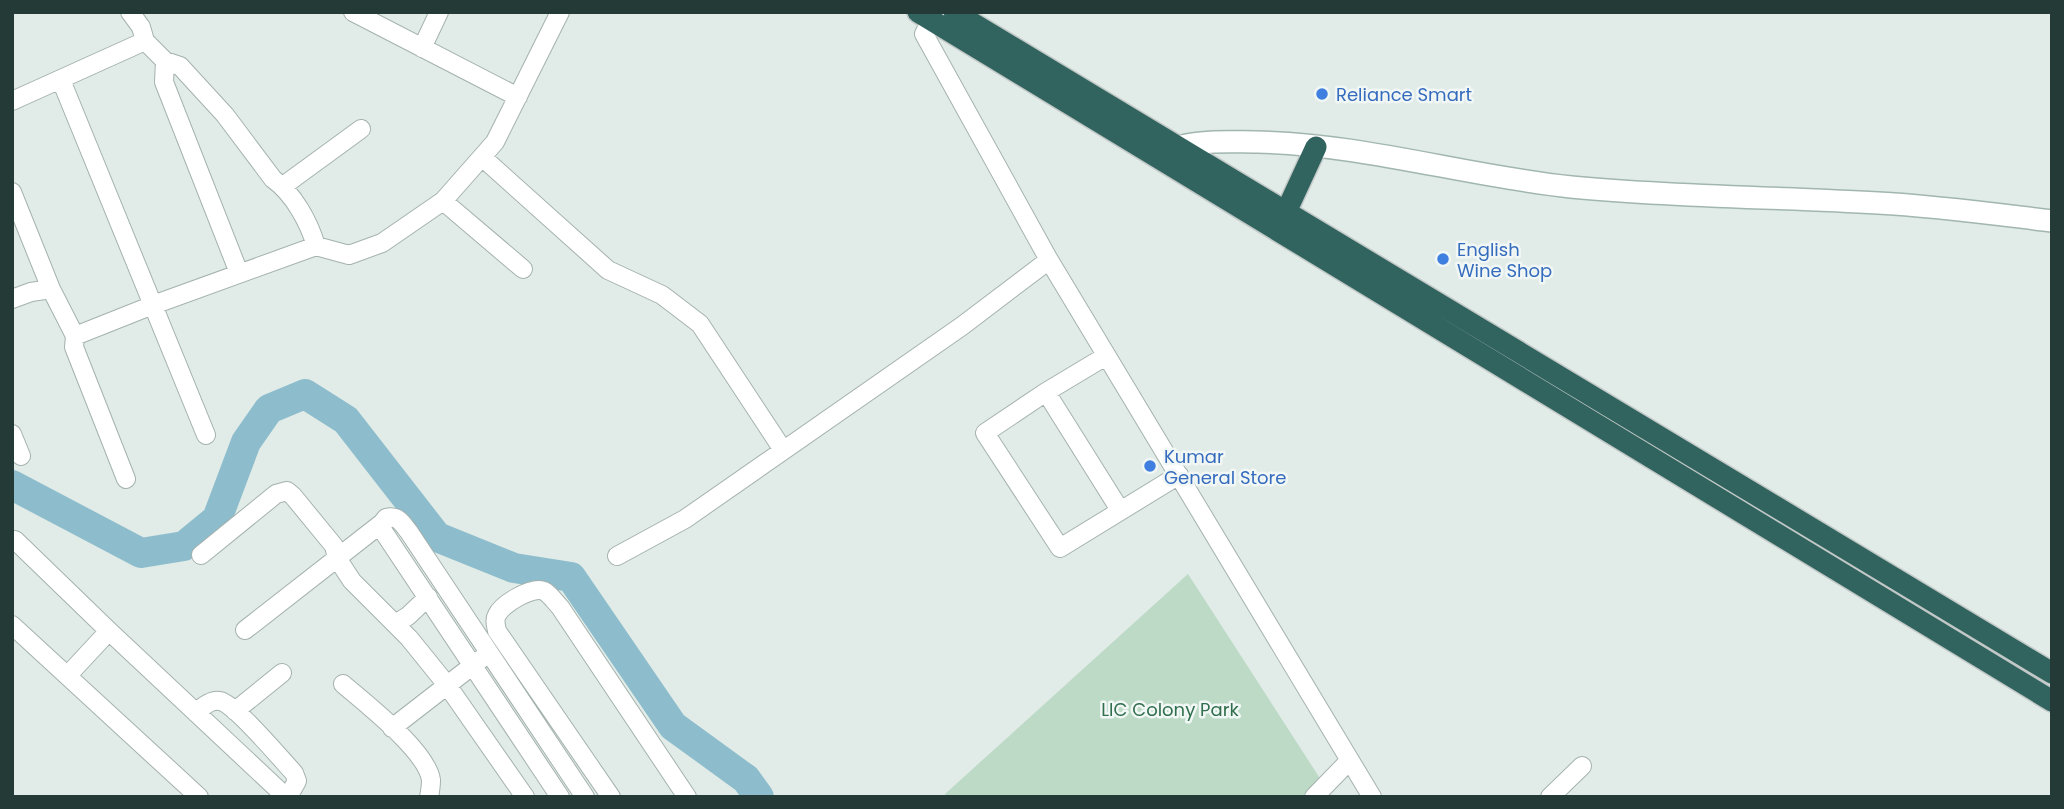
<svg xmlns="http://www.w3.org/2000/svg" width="2064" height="809" font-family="Poppins,sans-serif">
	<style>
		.green { fill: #bcdac6 }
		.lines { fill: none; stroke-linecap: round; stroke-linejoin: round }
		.river { stroke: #8dbdcc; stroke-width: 30 }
		.street-casing { stroke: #a4b2ae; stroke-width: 20 }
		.secondary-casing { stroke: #a1b6b0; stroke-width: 24 }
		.highway-casing { stroke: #c1c8c7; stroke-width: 24 }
		.street { stroke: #fff; stroke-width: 18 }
		.secondary { stroke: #fff; stroke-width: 21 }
		.highway { stroke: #31645e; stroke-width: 21 }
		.shop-dot { fill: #3f7fe0; stroke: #f1f7f5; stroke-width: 2.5 }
		.labels { text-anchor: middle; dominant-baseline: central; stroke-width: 5; stroke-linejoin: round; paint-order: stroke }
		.shop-label { font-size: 18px; fill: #366cbe; stroke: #f1f7f5; text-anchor: start }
		.park-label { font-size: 18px; fill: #306e4d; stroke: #f1f7f5 }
	</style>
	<rect width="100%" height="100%" fill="#e1ebe7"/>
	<!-- green -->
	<path class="green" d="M1188,574L1332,797H947L945,794Z"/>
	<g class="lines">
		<!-- river -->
		<path class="river" d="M12,485L141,553L184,546L217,519L246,442L269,409L305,394L346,420L437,537L514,568L571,577L673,726L746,779L759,797"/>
		<defs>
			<path id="street" d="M130,12L141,27L145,41L165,61L180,66L225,115L273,179C293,193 309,222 316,246
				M353,12L518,97
				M935,12L924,34L1049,260L1372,797
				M422,48L439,12
				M165,61L164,82L239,273
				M61,80L206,435
				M12,101L145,41
				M482,157L608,270L662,295L700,324L783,450
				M283,186L361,129
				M12,192L51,289L75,336L74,347L126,479
				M443,201L523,269
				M12,299L31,292L51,289
				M75,336L153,305L316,246L349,255L382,243L443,201L495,142L560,12
				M1106,356L1046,392L985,433L1060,548L1179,475
				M1046,392L1120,510
				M12,434L21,456
				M15,540L109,631L286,797
				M201,555L276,494L287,491L293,496L334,546L337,558L352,581L409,638L447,685L525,797
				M617,556L685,519L962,326L1049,260
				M395,624L408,616L428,597
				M12,625L199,797
				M245,630L382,523
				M68,675L109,631
				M343,684C366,704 427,751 431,780C431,785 430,792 429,797
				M235,711L282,673
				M196,713C202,707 211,699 220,701C235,704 281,759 294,773L297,781L288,797
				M392,728L481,659
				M560,797L383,531L382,523L386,518C398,515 402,523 409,532L585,797
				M611,797L497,631C496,625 494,620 497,615C502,604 532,586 544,591C550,594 555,602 560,607L687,797
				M1314,797L1350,760
				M1550,797L1582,766"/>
			<path id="secondary" d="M1178,147C1204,140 1230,142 1257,142C1363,144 1466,176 1571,187C1673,197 1776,197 1878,203C1936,206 1994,214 2052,221"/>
			<path id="highway" d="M918,12L2052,701
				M954,12L2052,673
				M1286,212L1316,147"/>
		</defs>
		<!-- street casing -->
		<use href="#street" class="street-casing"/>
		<!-- secondary casing -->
		<use href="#secondary" class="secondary-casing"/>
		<!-- highway casing -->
		<use href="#highway" class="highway-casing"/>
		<!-- street -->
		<use href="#street" class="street"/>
		<!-- secondary -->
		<use href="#secondary" class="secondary"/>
		<!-- highway -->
		<use href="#highway" class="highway"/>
	</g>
	<!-- markers -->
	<g class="shop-dot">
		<circle cx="1322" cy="94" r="7"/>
		<circle cx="1443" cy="259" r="7"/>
		<circle cx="1150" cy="466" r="7"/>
	</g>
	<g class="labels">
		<!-- shop labels -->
		<g class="shop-label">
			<text x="1336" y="94">Reliance Smart</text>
			<text x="1457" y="249">English<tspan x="1457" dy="21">Wine Shop</tspan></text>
			<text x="1164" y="456">Kumar<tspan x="1164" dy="21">General Store</tspan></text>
		</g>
		<!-- park labels -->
		<g class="park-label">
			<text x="1170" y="709">LIC Colony Park</text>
		</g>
	</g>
	<!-- border -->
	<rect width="2064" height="809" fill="none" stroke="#233a36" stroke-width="28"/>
</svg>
